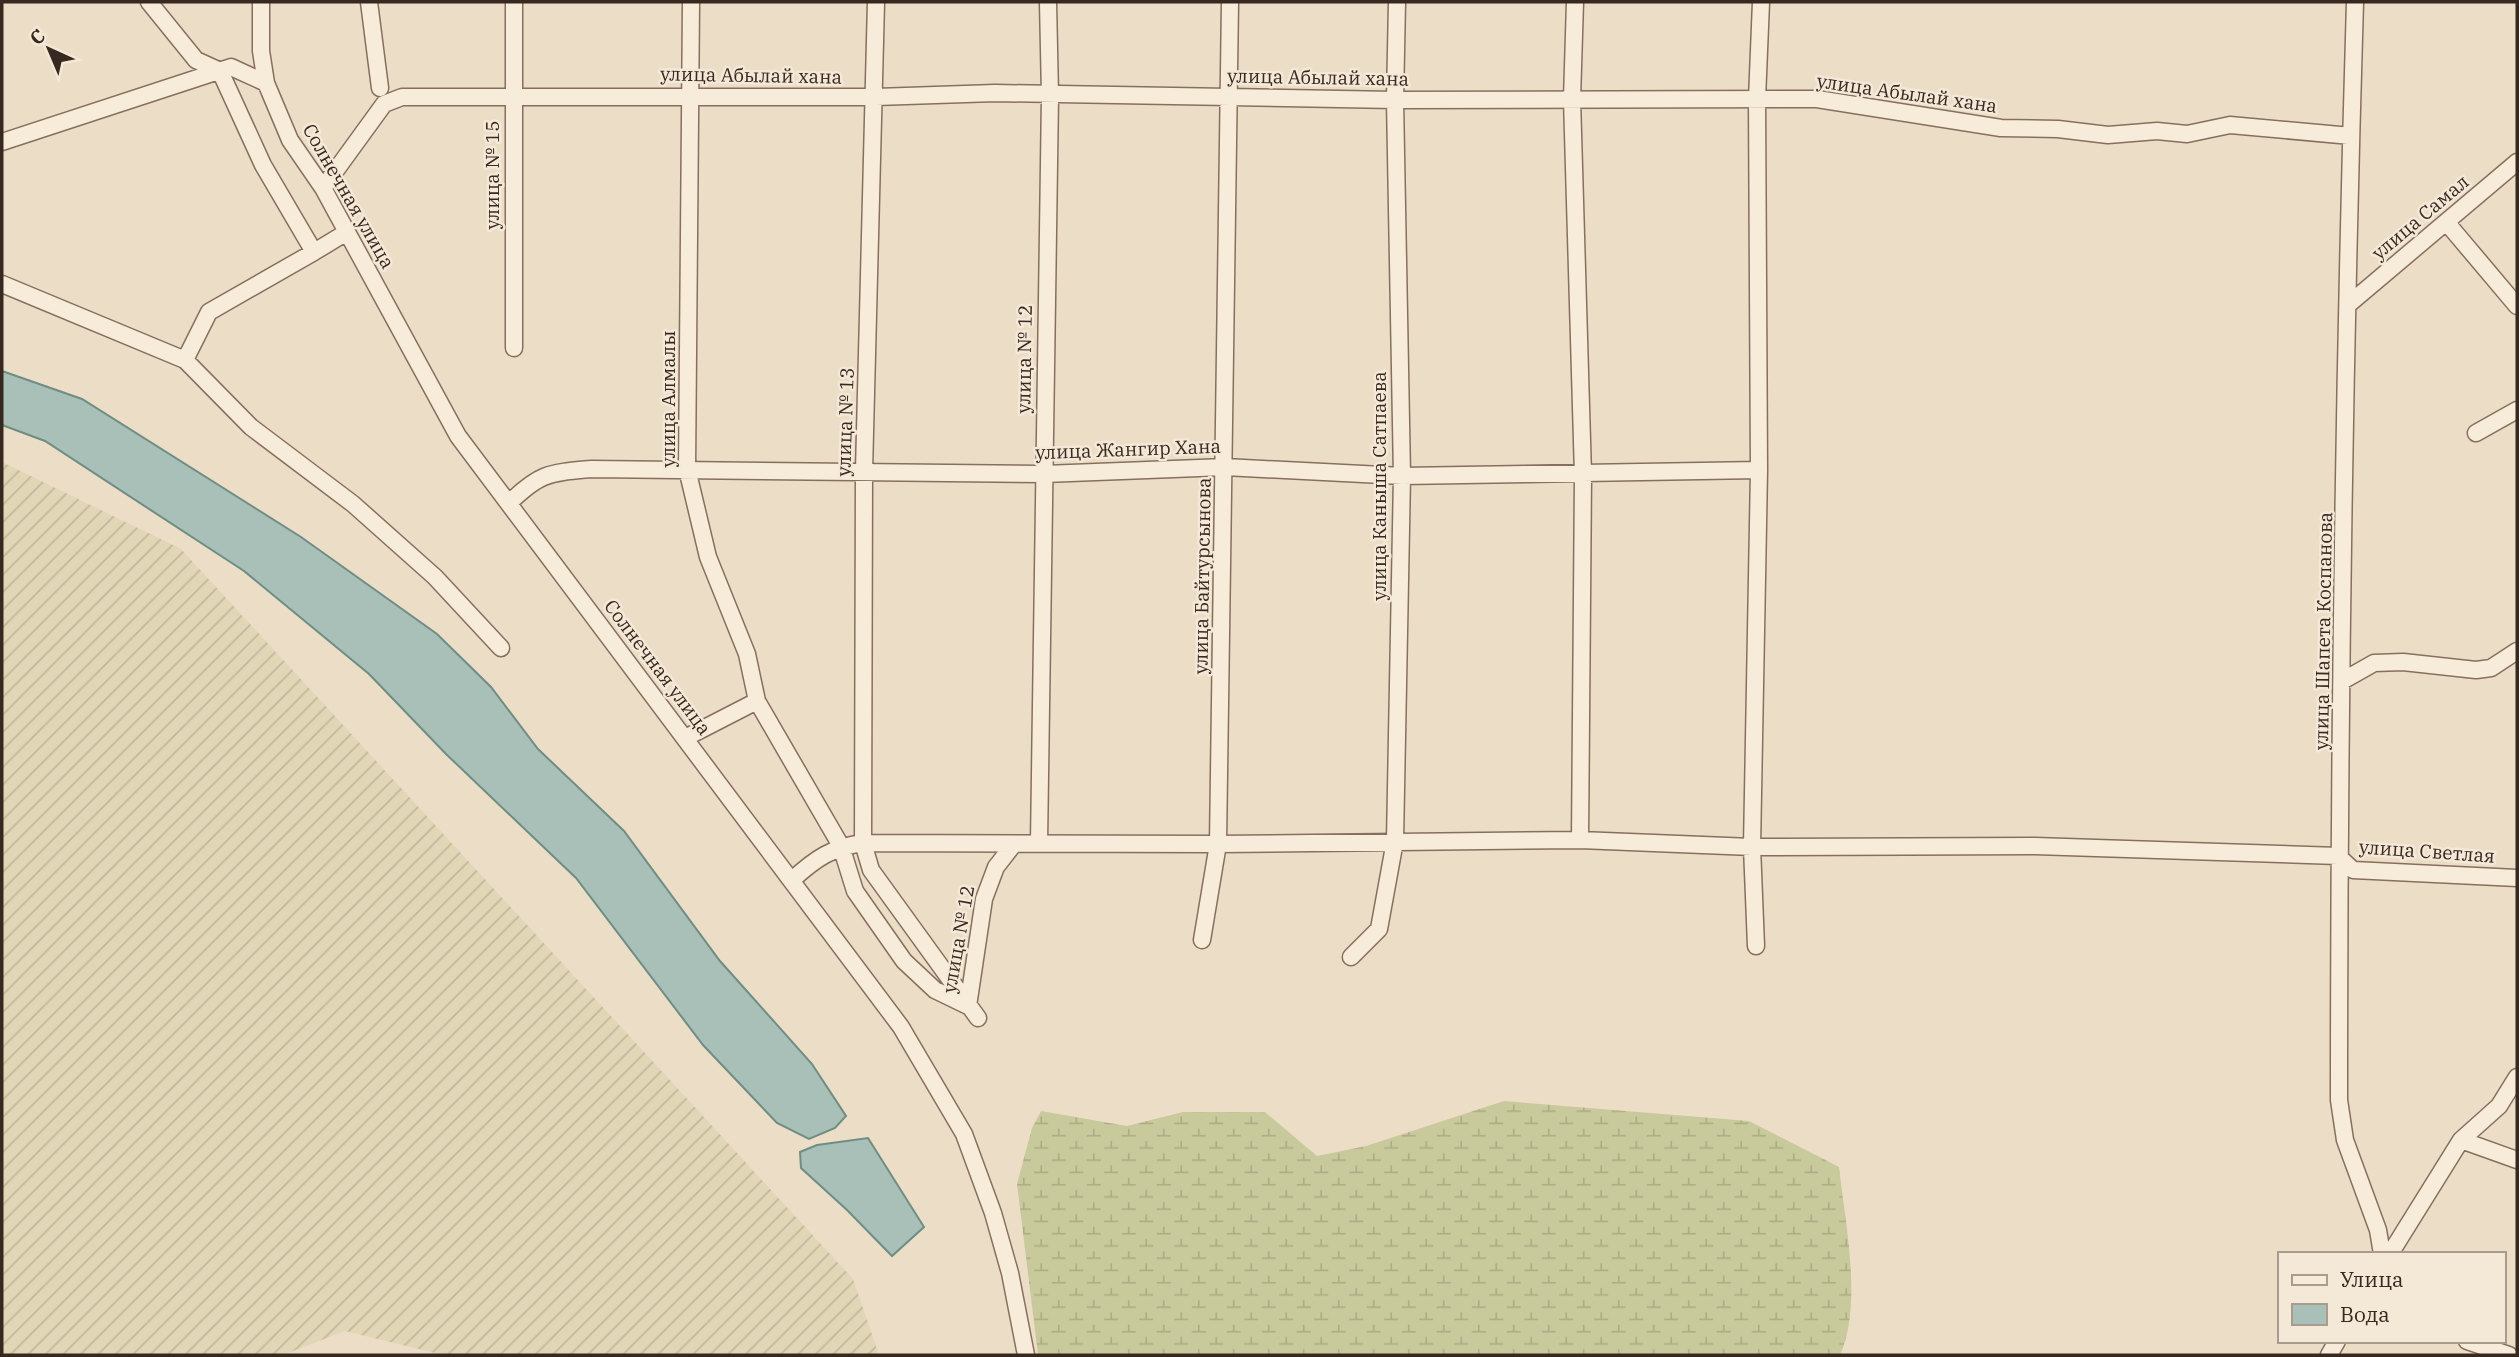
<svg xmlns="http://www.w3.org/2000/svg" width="2519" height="1357" font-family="'IBM Plex Serif',serif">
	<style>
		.farmland { fill: url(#farmland-furrows) }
		.wetland { fill: url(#wetland-marsh) }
		.water { fill: #a8c0b7; stroke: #6f8e83; stroke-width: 2 }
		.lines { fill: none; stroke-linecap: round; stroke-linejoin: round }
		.minor-casing { stroke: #876f5e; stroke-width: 19 }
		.minor { stroke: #f7ecda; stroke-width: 16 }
		.labels { text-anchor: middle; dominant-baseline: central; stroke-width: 5; stroke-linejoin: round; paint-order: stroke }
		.street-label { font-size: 19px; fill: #382920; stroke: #f4e8d7 }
	</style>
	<defs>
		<pattern id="farmland-furrows" width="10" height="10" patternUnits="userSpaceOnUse" patternTransform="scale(1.75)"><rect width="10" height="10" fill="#e1d6b5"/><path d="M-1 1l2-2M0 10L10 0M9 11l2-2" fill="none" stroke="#c2b89b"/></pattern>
		<pattern id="wetland-marsh" width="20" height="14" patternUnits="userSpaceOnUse" patternTransform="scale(1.75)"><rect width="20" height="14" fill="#c9ca9c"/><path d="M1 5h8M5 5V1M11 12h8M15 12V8" fill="none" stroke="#adae86"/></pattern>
	</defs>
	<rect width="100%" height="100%" fill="#ecddc7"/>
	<!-- farmland -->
	<path class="farmland" d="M2,462L181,549L853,1279L879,1355H443L345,1331L283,1355H2Z"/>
	<!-- wetland -->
	<path class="wetland" d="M1504,1101L1749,1121L1839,1167C1845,1223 1863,1304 1840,1355H1038L1017,1184L1032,1128L1041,1111L1127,1126L1183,1112H1265L1317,1156L1366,1146Z"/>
	<!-- water -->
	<path class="water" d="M2,371L82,399L301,537L437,634L491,687L538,749L624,831L720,961L812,1064L846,1116L835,1128L809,1139L777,1123L703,1045L576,878L446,754L369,674L244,571L45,441L2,425Z
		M868,1138L924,1227L892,1256L847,1210L801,1168L800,1152L817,1145Z"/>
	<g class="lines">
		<defs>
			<path id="minor" d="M261,2V51L266,83L290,140L323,188L458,436L901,1027L964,1134L993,1213L1010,1273L1026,1355
				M369,2L380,88
				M514,2V348
				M691,2L687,469L708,557L747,654L757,701L841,846L855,891L904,961L935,990L968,1006L984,899L996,867L1014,844
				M876,2L864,471L863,843L871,870L978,1018
				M1575,2L1572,99L1583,475L1580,840
				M2355,2C2344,368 2339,734 2339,1100L2345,1140L2378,1230L2382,1254
				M2,142L231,67L266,83
				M323,188L384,104L402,97H876L995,93L1395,100L1817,99L2001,128L2058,129L2108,135L2157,131L2187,134L2230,125L2351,136
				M2447,223L2517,306
				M314,252L347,232
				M2,284L185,360L209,312L314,252L263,165L220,71L196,60L149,2
				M2349,304L2517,162
				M185,360L251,427L353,504L435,577L501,648
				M2476,433L2517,410
				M509,503C540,473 548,473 591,469L1044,474L1225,467L1402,476L1759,470
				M2344,680L2374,663L2403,662L2476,670L2491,668L2517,651
				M685,738L757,701
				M1039,843L1050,96L1048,2
				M792,880C815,859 832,847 863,843L1218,844L1580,840L1752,847L2035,846L2338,856L2353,870L2517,878
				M1202,940L1218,844L1230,2
				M1756,946L1752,847L1759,470L1757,99L1761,2
				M1351,957L1379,929L1395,841L1402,476L1395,100L1397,2
				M2461,1140L2517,1160
				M2390,1254L2461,1140L2499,1106L2517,1077
				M2467,1341L2509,1355
				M2329,1355L2337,1341"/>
		</defs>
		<!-- minor casing -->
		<use href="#minor" class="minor-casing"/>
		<!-- minor -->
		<use href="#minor" class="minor"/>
	</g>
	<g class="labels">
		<!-- street labels -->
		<g class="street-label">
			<text transform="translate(751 75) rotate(1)">улица Абылай хана</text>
			<text transform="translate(1318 77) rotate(1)">улица Абылай хана</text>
			<text transform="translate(1907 93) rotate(8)">улица Абылай хана</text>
			<text transform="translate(492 175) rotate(-90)">улица № 15</text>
			<text transform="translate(349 196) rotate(60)">Солнечная улица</text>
			<text transform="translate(2420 217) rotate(-40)">улица Самал</text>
			<text transform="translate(1024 359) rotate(-89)">улица № 12</text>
			<text transform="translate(668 399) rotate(-90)">улица Алмалы</text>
			<text transform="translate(845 422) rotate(-88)">улица № 13</text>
			<text transform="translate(1128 449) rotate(-2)">улица Жангир Хана</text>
			<text transform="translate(1379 486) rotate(-90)">улица Каныша Сатпаева</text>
			<text transform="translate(1202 576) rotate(-89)">улица Байтурсынова</text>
			<text transform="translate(2323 631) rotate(-89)">улица Шапета Коспанова</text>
			<text transform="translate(658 667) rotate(53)">Солнечная улица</text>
			<text transform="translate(2427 851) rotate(4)">улица Светлая</text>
			<text transform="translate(958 939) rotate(-80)">улица № 12</text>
		</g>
	</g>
	<!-- border -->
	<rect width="2519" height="1357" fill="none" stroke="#382920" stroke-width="7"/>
	<!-- legend -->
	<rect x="2278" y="1252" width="228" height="91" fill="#f4e8d7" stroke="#a99c8e" stroke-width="2"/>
	<rect x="2292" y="1275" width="35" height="10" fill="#f7ecda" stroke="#a99c8e" stroke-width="2"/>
	<text x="2340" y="1287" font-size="21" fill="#382920">Улица</text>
	<rect x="2292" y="1304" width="35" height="21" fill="#a8c0b7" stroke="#a99c8e" stroke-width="2"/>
	<text x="2340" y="1322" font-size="21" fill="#382920">Вода</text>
	<!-- north arrow -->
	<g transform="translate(49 49) rotate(316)" stroke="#f4e8d7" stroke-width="5" paint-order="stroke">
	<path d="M0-5L12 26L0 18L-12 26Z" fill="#382920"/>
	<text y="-10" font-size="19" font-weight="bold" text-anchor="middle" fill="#382920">С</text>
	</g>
</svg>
